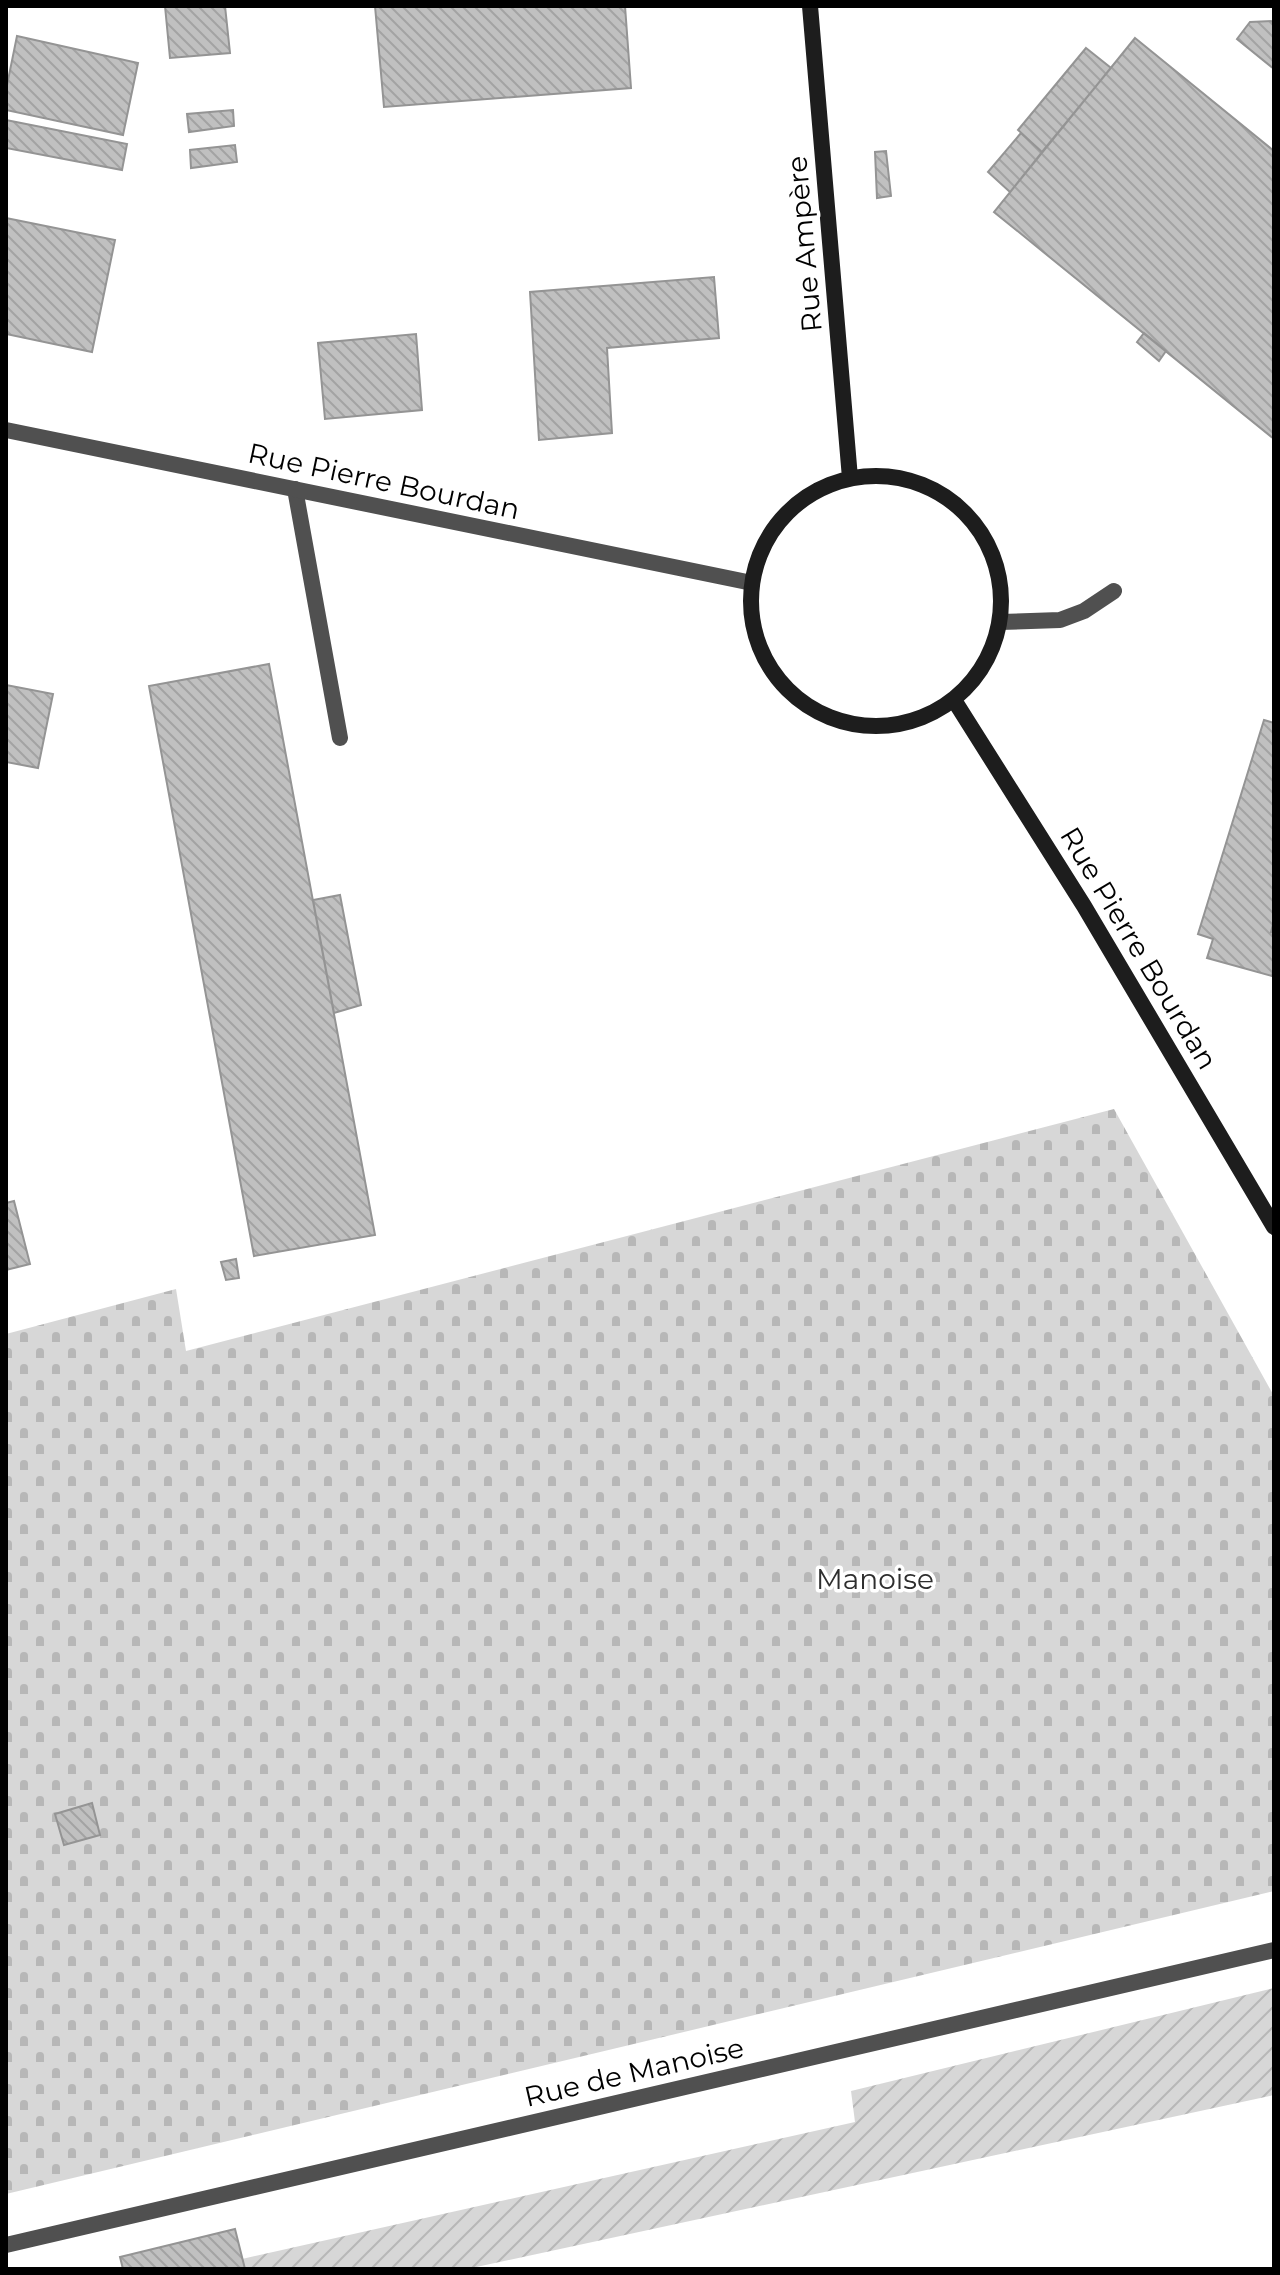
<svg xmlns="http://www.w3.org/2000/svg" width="1280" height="2275" font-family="Montserrat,sans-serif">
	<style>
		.cemetery { fill: url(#cemetery-stones) }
		.garden { fill: url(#garden-furrows) }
		.building { fill: url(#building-back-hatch); stroke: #949494; stroke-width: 2 }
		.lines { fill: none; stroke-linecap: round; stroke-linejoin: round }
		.lane { stroke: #505050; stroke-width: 16 }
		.street { stroke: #505050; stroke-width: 16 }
		.secondary { stroke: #1d1d1d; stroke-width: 16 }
		.labels { text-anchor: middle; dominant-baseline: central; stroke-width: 7; stroke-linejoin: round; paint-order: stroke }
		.street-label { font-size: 28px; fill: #000; stroke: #fff }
		.park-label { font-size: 28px; fill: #2e2e2e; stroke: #fff }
	</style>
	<defs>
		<pattern id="cemetery-stones" width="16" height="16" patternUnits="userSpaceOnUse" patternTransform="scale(2)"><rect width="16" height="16" fill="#d7d7d7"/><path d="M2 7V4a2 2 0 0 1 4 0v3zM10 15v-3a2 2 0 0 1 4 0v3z" fill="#b7b7b7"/></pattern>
		<pattern id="garden-furrows" width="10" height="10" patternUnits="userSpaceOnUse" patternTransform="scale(2)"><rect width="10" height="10" fill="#d7d7d7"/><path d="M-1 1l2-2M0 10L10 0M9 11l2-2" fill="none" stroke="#b7b7b7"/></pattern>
		<pattern id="building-back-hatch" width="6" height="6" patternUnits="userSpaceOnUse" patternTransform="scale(2)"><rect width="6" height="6" fill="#c0c0c0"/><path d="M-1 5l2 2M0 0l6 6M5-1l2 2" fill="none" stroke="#a3a3a3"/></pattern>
	</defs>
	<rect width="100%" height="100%" fill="#fff"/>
	<!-- cemetery -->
	<path class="cemetery" d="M1114,1109L1274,1396V1891L6,2194V1334L176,1289L186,1351Z"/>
	<!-- garden -->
	<path class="garden" d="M1274,1988V2095L467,2269H245L242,2259L855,2122L851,2091Z"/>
	<!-- building -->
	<path class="building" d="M165,6H225L230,53L170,58Z
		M375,6H625L631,88L384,107Z
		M1274,21V69L1237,39L1250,22Z
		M17,36L138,63L123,135L6,110V90Z
		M1135,38L1274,151V439L994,212Z
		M1086,48L1111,68L1042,152L1018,130Z
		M233,110L234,126L189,132L187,114Z
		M6,120L127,144L122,170L6,148Z
		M1021,133L1042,152L1010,192L988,172Z
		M235,145L237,162L191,168L190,150Z
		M886,151L891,196L877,198L875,152Z
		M6,218L115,240L92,352L6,334Z
		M714,277L719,338L607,348L612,433L539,440L530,292Z
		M1144,333L1166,351L1159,361L1137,342Z
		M416,334L422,410L325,419L318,343Z
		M269,664L375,1235L254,1256L149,686Z
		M6,685L53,694L38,768L6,762Z
		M1264,720L1274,723V921L1271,932L1274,933V969L1272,976L1207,958L1213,939L1198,934Z
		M340,895L361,1005L334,1013L313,900Z
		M14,1201L30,1264L6,1270V1203Z
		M236,1259L239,1278L226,1280L221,1262Z
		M92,1803L100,1835L64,1845L55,1814Z
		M235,2229L245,2269H123L120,2257Z"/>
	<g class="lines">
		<!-- lane -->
		<path class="lane" d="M295,489L340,738
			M1000,622L1060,620L1084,611L1114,591"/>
		<!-- street -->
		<path class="street" d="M6,430L752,583
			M6,2245L1274,1950"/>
		<!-- secondary -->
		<path class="secondary" d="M810,6L850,478
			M751 601a125 125 0 1 1 250 0a125 125 0 1 1-250 0Z
			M954,700L1084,906L1274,1227"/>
	</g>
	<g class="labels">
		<!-- street labels -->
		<g class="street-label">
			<text transform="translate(804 244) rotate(-95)">Rue Ampère</text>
			<text transform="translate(384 481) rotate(12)">Rue Pierre Bourdan</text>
			<text transform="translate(1139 948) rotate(59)">Rue Pierre Bourdan</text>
			<text transform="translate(634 2072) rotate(-13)">Rue de Manoise</text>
		</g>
		<!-- park labels -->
		<g class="park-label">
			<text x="875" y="1579">Manoise</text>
		</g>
	</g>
	<!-- border -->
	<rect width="1280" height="2275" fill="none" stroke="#000000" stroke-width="16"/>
</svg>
